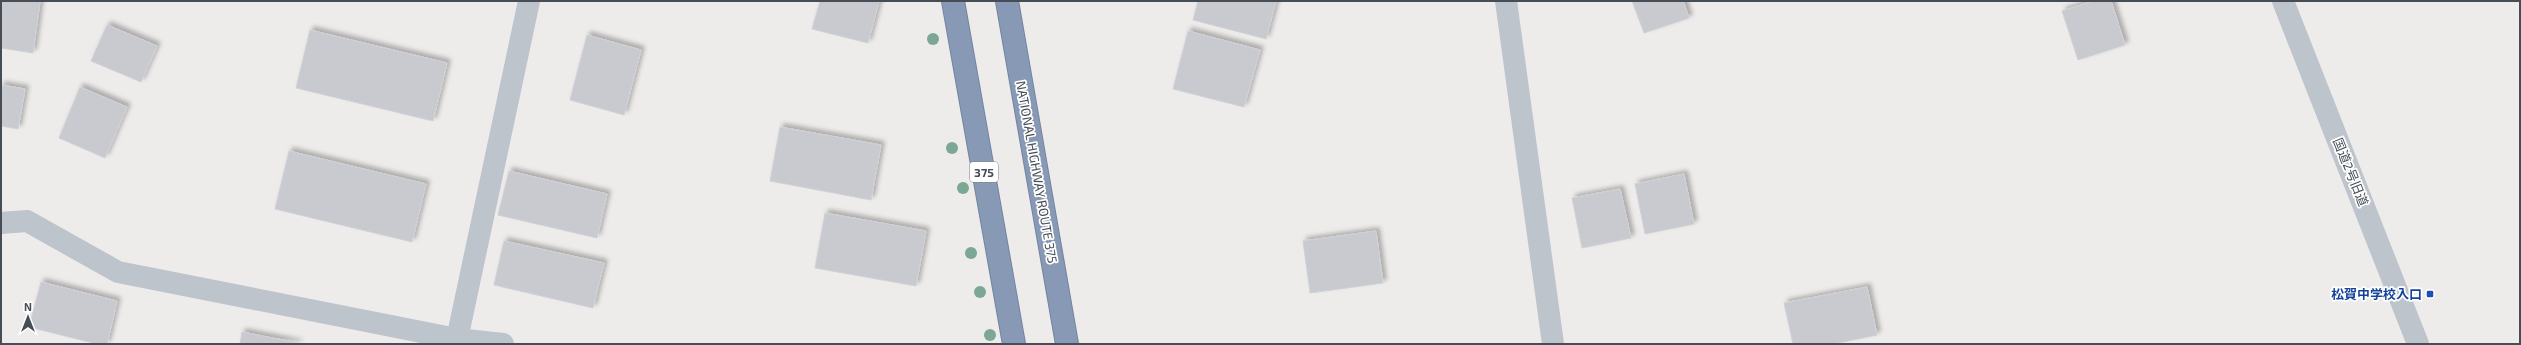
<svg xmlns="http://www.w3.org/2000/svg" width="2521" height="345" font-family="'Exo 2','Noto Sans JP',sans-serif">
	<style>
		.building { fill: #c9cad0; stroke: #d0d1d6; filter: url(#shadow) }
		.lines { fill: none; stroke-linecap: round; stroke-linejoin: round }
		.highway-casing { stroke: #7384a1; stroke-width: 24 }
		.minor { stroke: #bec4cc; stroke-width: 22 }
		.highway { stroke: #8899b6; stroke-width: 22 }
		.tree { fill: #7ca795 }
		.transit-dot { fill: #1a4fb4; stroke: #fff; stroke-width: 1.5 }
		.labels { text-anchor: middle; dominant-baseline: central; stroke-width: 3.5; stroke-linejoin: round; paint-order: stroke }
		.shield { fill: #fff; stroke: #7e8289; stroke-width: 1 }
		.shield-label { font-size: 12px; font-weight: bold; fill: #464d56 }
		.street-label { font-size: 13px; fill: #464d56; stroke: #fff }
		.transit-label { font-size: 13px; font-weight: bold; fill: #164399; stroke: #fff; text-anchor: end }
	</style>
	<defs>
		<filter id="shadow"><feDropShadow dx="3.5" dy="-3.5" stdDeviation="2" flood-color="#0004"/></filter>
	</defs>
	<rect width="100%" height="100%" fill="#eeeceb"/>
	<!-- building -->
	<path class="building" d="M1,1H40L33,53L1,48Z
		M820,1H879L868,43L812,29Z
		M1198,1H1276L1266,39L1193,20Z
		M1632,1H1683L1689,18L1644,33Z
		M2094,1H2111L2125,45L2078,60L2062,11Z
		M107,25L157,46L141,82L91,61Z
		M310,30L447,63L433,121L296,88Z
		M1188,31L1260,50L1244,107L1173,89Z
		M587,35L641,50L624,115L570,100Z
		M1,85L25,89L18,129L1,126Z
		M80,87L127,107L105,158L59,138Z
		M780,127L881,145L871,200L770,181Z
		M289,151L426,184L412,242L275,209Z
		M509,171L607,194L597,238L498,215Z
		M1684,174L1694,224L1645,234L1635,184Z
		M1620,189L1631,238L1582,248L1572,198Z
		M825,213L926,231L916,286L815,268Z
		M1376,231L1383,283L1310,293L1303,241Z
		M504,241L604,263L593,308L494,285Z
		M41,282L117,301L107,344H97L29,327Z
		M1867,287L1877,335L1833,344H1793L1784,303Z
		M242,332L298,343V344H240Z"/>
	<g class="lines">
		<defs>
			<path id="highway" d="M953,1L1014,344
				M1007,1L1067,344"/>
		</defs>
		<!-- highway casing -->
		<use href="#highway" class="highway-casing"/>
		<!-- minor -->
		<path class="minor" d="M1506,1L1553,344
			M2283,1L2418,344
			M1,223L27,221L118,272L457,339L503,344
			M456,344L529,1"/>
		<!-- highway -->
		<use href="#highway" class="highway"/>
	</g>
	<!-- trees -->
	<g class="tree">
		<circle cx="933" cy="39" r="6"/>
		<circle cx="952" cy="148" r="6"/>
		<circle cx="963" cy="188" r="6"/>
		<circle cx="971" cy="253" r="6"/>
		<circle cx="980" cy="292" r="6"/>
		<circle cx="990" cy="335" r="6"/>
	</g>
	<!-- markers -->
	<rect class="transit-dot" x="2426" y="290" width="8" height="8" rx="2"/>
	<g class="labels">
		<!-- shield labels -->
		<rect class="shield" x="970" y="162" width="28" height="20" rx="3"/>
		<g class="shield-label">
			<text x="984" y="172">375</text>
		</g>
		<!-- street labels -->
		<g class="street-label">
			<text transform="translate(1037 172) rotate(80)">NATIONAL HIGHWAY ROUTE 375</text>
			<text transform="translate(2351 172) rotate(68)">国道2号旧道</text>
		</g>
		<!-- transit labels -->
		<g class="transit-label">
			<text x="2422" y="294">松賀中学校入口</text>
		</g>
	</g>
	<!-- border -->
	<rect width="2521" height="345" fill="none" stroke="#464d56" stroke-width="4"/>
	<!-- north arrow -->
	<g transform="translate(28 317)" stroke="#ffffff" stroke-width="3" paint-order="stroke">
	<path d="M0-3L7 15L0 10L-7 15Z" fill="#464d56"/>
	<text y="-6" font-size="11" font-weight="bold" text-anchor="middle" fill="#464d56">N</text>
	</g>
</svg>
